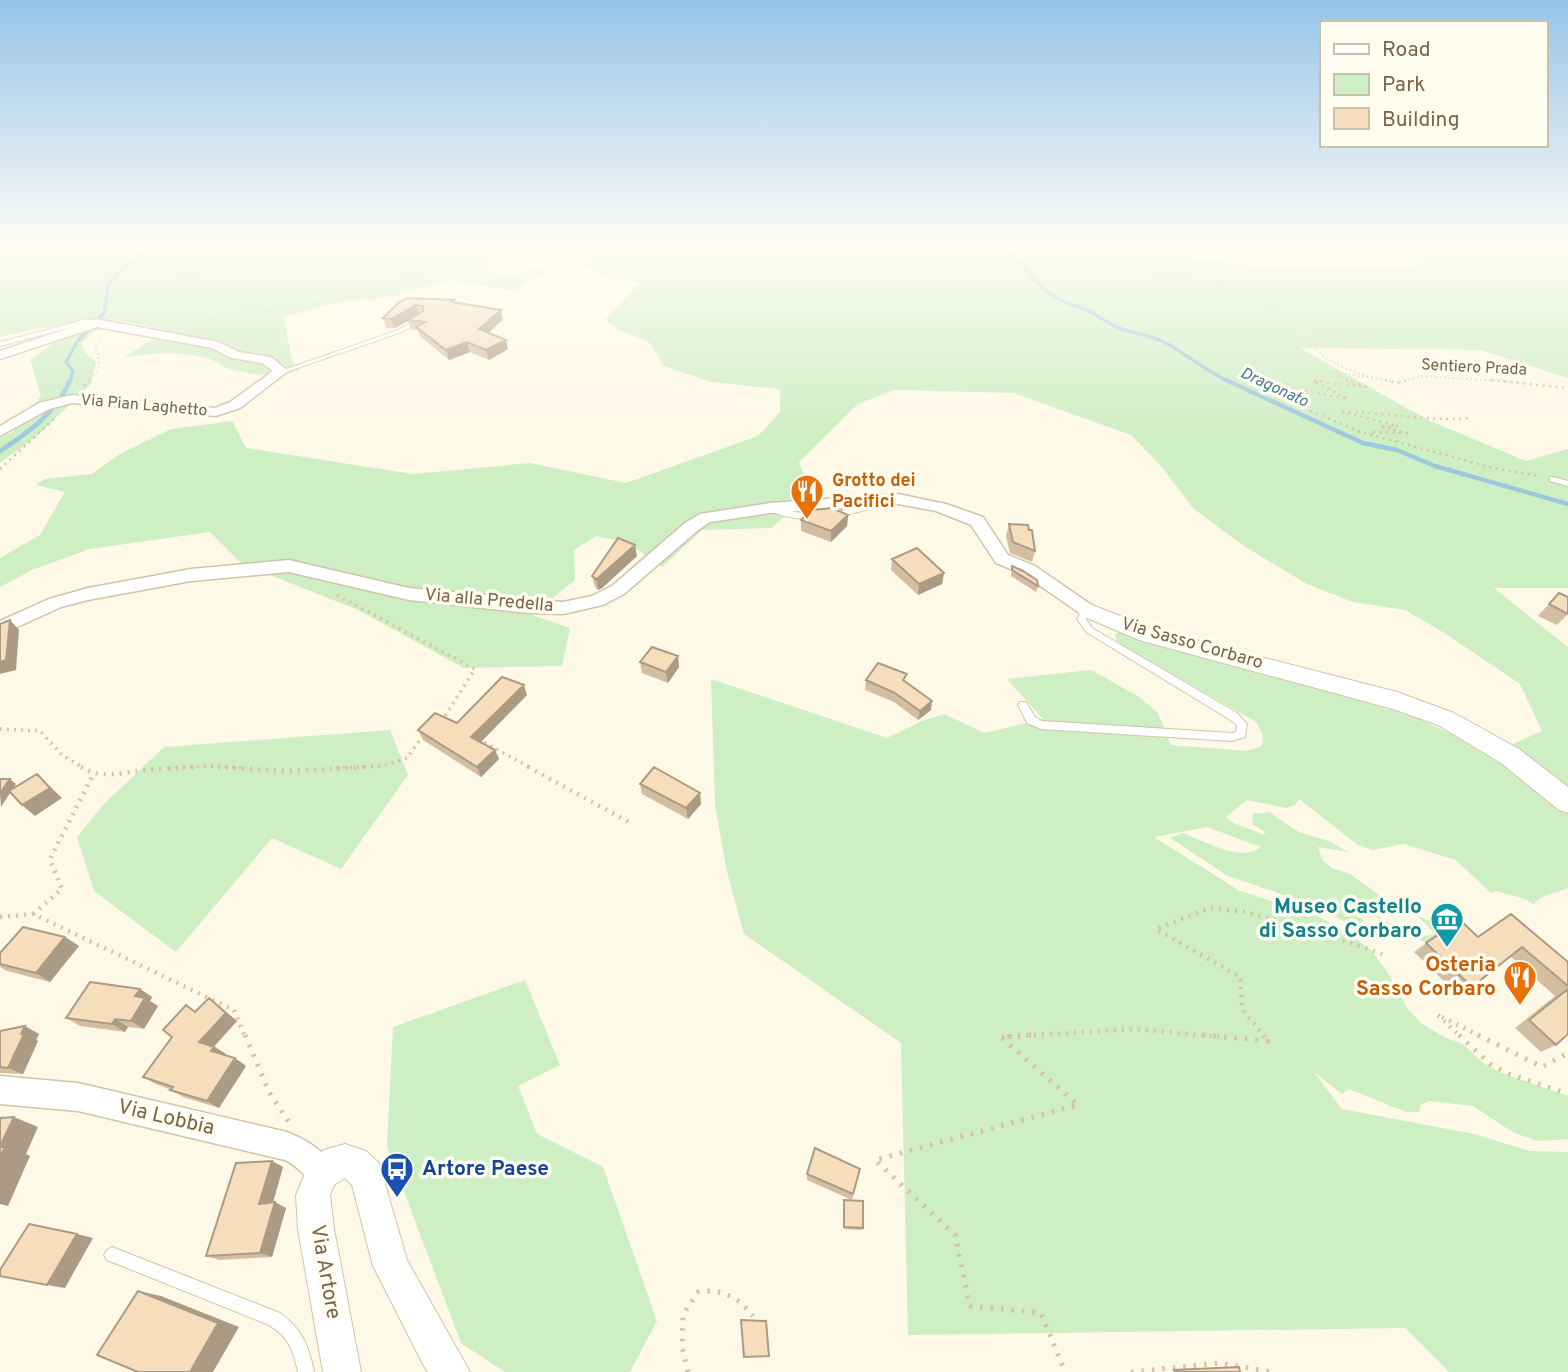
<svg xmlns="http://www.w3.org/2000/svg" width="1568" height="1372" font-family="Overpass,sans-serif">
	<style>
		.green { fill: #ceeec4; fill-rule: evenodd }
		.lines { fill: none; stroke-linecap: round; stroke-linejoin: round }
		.stream-far1 { stroke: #9ec9dd; stroke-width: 3.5 }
		.stream { stroke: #9ec9dd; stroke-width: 4.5 }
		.service-casing { stroke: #d2c3ab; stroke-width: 2 }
		.minor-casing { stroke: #d2c3ab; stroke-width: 3 }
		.tertiary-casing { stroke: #d2c3ab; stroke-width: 2 }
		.path-far4 { stroke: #dcc19f; stroke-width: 2; stroke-dasharray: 1 3.5; stroke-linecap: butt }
		.path-far3 { stroke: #dcc19f; stroke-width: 2.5; stroke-dasharray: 2 4.5; stroke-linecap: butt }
		.path-far2 { stroke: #dcc19f; stroke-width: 3.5; stroke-dasharray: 2 5; stroke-linecap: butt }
		.path-far1 { stroke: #dcc19f; stroke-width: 4.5; stroke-dasharray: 2 6; stroke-linecap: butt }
		.path { stroke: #dcc19f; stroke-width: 5; stroke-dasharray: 2.5 8; stroke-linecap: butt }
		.service { fill: #fff; fill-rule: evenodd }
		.minor { fill: #fff; fill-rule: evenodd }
		.tertiary { fill: #fff; fill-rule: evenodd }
		.wall { fill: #d4bea2 }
		.shaded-wall { fill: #ac9b84 }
		.building { fill: #f6ddbc; stroke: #ac9b84; stroke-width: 2 }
		.labels { text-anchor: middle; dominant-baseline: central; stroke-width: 7; stroke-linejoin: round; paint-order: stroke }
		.far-street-label { font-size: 16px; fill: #7b6348; stroke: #fffcf0 }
		.far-water-label { font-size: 16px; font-style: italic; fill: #427b98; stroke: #fffcf0 }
		.food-label { font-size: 18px; font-weight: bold; fill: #c56008; stroke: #fffcf0; text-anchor: start }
		.street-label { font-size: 18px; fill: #7b6348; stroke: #fffcf0 }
		.near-culture-label { font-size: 21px; font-weight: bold; fill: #0d838f; stroke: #fffcf0; text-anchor: end }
		.near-food-label { font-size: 21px; font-weight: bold; fill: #c56008; stroke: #fffcf0; text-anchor: end }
		.near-street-label { font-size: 21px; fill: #7b6348; stroke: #fffcf0 }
		.near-transit-label { font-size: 21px; font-weight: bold; fill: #164399; stroke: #fffcf0; text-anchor: start }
	</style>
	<rect width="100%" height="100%" fill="#fef9e7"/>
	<!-- green -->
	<path class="green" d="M0,244H542L534,257L500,254L486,261L489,269L503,277L534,268L546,272L515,291L451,280L381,299L347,300L284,317L292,360L299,369C283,380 248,374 230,369C223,367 217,362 210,359C184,351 150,352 124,358L165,330L111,319L81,343L85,353L96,362L91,384L37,436L0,463V438L13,432L41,396L30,360L81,324L34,329L0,337Z
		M615,244H1163L1173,256L1272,268L1414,266L1436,244H1568V378L1481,350L1300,348L1428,420L1526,461L1568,449V588H1494L1568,647V888C1555,894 1546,893 1535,902V905L1525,899L1496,891L1491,893L1456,860L1404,844L1373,850L1358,845L1299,799L1295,805L1287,808L1247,800L1226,817L1234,823L1264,835L1265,832L1252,824L1253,814L1269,812L1299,832L1329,841L1348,852L1318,847L1323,861L1332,868L1350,874L1376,893L1427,920L1461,923L1478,936L1465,946L1427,943L1406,934L1402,936C1388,925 1361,902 1343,907L1345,912L1361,918L1367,927L1375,932L1373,938L1319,907L1228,876L1170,838L1183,833C1204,841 1242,863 1261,847L1207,827L1154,837L1240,891L1313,914L1347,932L1371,950L1388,973L1407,1008L1421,1023L1444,1037L1463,1044L1482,1062L1499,1072L1568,1096V1139L1538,1141L1514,1133L1473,1106L1429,1101L1421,1105L1419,1112H1406L1349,1089L1342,1094L1314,1072L1342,1109L1474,1134L1530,1151L1568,1152V1372H1449L1405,1328L908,1335L901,1043L744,934L727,872L715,805L711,679L887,738L922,721L944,714L985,733L1043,719L1007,679L1091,670L1138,696L1158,713L1171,745L1247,751L1262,746L1263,736L1256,722L1117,642L1115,635L1117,632L1246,667L1415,717L1492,753L1542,731L1520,684L1446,634L1405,610L1353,602L1307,584L1244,546L1194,509L1161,466L1131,435L1013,393L894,390L858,404L799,462L810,493L772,528L702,530L662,567L628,543L596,536L574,550L575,580L532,615L570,628L562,666L464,668L356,609L242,564L210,532L90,549L32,570L0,587V558L40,535L65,492L36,485L44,479L92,474L118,455L171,429L232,421L246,448L413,474L530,463L626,483L758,436L780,412V389L711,382L664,366L650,343L619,330L605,320L640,283L607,278L585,266ZM1368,899L1420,918L1435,934C1412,942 1383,921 1368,906Z
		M390,730L408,775L341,869L272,838L176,952L94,891L77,837L104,804L164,747Z
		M525,980L560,1065L518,1086L537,1134L603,1167L657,1321L630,1372H505L461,1343L387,1147L393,1027Z"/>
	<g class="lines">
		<!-- stream-far1 -->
		<path class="stream-far1" d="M996,244C1022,257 1034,287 1061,300C1070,305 1082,307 1091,312C1101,317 1109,325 1119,328C1134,333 1152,336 1166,343C1188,355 1207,372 1230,382
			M70,382L73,371L66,362L77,342L104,313L108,285L119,271L155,244"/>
		<!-- stream -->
		<path class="stream" d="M1226,380L1363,443L1397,450L1435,466L1568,504
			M0,451C28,433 57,412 70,380"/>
		<defs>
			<path id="service" d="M418,318L420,319V321L402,332L283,373L278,372L398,330Z
				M87,319L99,323L96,325L87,323L0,346V342Z
				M1550,477H1553L1568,481V486L1550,481Z
				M883,500H886V504C852,515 798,529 766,508L770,506C815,520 840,513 883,500Z
				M1087,607L1091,610L1086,619L1092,628L1237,713L1247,724L1245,737L1232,741L1041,729L1027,723L1018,705L1020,702H1026L1035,717L1042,721L1232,733L1236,732L1237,725L1229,719L1086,632L1077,619L1084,608Z
				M112,1247L280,1313C302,1329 309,1346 314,1372H298C293,1349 289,1338 269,1325L107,1260L104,1255L107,1250Z"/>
			<path id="minor" d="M96,319L219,342L239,352L271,357L288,371L240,408L216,416L72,403L49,409L0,436V426L39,403L72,395L215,408L230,402L273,371L262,363L231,358L212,348L97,327L0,359V351Z
				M898,494L946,504L983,517L1008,555L1035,566L1093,606L1096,610L1093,614H1081L1023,574L996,563L971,525L936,511L898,504L770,513L710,522L697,531L624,594L603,605L563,614L529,613L409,600L289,572L191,581L88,600L61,607L0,635V621L49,599L88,588L191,569L289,560L409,588L563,602L592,596L612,586L685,523L700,514L770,503Z
				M0,1076L78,1083L287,1132C308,1141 327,1151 336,1173L332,1183L322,1187C307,1181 299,1166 285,1160L78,1111L0,1104Z"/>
			<path id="tertiary" d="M1087,603L1153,629L1397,692L1454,713L1519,749L1568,787V813L1559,810L1501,763L1438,725L1393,709L1139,640L1080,615L1077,610L1080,605Z
				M345,1144L366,1151L379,1163L407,1260L470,1372H428L424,1366L373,1266L352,1185L345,1178L334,1185L330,1195L334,1229L361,1372H323L298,1229L296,1195L310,1161L324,1150Z"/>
		</defs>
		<!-- service casing -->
		<use href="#service" class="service-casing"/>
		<!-- minor casing -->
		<use href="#minor" class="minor-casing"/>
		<!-- tertiary casing -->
		<use href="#tertiary" class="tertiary-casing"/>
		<!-- path-far4 -->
		<path class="path-far4" d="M1132,244C1151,288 1203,277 1240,291C1264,300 1288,316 1307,335C1314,342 1319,354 1327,359C1347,370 1371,378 1393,382
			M244,313L252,303L245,294L178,276L179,274L289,255L296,250L288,244
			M181,324L244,313L292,309L377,288L425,270L426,265L407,256L396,244
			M88,382C100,370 102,363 95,347L101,338
			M1315,382L1313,381L1324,382
			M1351,382L1331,372L1373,378
			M1400,382L1424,376L1517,382"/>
		<!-- path-far3 -->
		<path class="path-far3" d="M1346,380L1366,387L1313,381L1348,399L1264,383L1297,399L1309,410L1358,431L1493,468L1541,476
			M1385,380L1397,383L1407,380
			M1491,380L1568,388
			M84,386L89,380
			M1373,432L1407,433L1383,427L1398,426L1343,412C1387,412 1429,422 1472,418
			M0,469L55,418"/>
		<!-- path-far2 -->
		<path class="path-far2" d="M337,595L475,669L443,719
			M0,729L40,731L62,755L84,768
			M478,739L531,768
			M169,768L208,766L245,768
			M336,768L382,766L407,758L424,734"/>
		<!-- path-far1 -->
		<path class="path-far1" d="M81,767C103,780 123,772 147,770C163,768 181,768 198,767
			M218,767L286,771L370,767
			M528,767L629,822
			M33,914L62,889L50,859L93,775
			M0,917L33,914L234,1010L245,1037
			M1438,1015L1461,1037
			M1442,1017L1482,1037
			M1002,1037L1134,1029L1222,1037
			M1265,1037L1242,1009L1240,977L1156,929L1210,908L1244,912L1314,930L1382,954"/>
		<!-- path -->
		<path class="path" d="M245,1035L269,1092L290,1124
			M1031,1035L1001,1037L1078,1105L875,1160L955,1235L970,1306L1041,1313L1065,1372
			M1203,1035L1268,1041L1263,1035
			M1459,1035L1490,1064L1509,1074L1568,1094
			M1478,1035L1542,1067L1568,1053
			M688,1372L682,1347L683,1315L698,1292C723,1289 737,1296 753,1316
			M1131,1372L1220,1363L1272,1372"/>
		<!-- service -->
		<use href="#service" class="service"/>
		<!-- minor -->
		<use href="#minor" class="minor"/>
		<!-- tertiary -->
		<use href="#tertiary" class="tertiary"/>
	</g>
	<!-- wall -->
	<path class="wall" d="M399,302L454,303L503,319L488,333L508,349L489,360L470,352L449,360L420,336L418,330H411L408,321L395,328H386L383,318Z
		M848,515L847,526L831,542L801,531V520Z
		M1009,524L1029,530L1035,551L1032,562L1010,553L1006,536Z
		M637,556L602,588L598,590L595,587L592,576Z
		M892,559L944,573L942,584L918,595L891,570Z
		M1012,566L1038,586L1036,592L1011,576Z
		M1559,593L1568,614L1557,625L1538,616Z
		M678,656L679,667L668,683L642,673L640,662Z
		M866,680L906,682L931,710L918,720L894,702L865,690Z
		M527,695L481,742L495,750L499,759L481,777L423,740L418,730L457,723Z
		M640,784L700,793L701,804L688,819L642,794Z
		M1511,914L1568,962V1034L1556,1045L1541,1052L1515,1028L1555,996L1510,956L1472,987L1459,996L1414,952L1426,943L1478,937Z
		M65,937L79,946L50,982L7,971L0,967V953Z
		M140,989L152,997L150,1001L158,1006L144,1029L128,1027L125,1032L80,1026L66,1018Z
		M209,998L237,1021L214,1046L226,1054L225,1055L235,1058L246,1066L219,1108L183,1097L171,1090L156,1084L143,1077L172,1037Z
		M0,1031L39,1034L36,1040L38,1041L23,1074L0,1073Z
		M272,1161L283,1167L273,1203L286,1208L272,1257L219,1260L206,1256Z
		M860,1169L852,1200L807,1180V1174Z
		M844,1200L863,1228L862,1230L844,1229Z"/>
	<!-- shaded-wall -->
	<path class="shaded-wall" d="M416,305L419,315L395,328L391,319Z
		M501,310L503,319L482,339L479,329Z
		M506,340L508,349L489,360L486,350Z
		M467,342L470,352L449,360L446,350Z
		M848,515L847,526L831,542V531Z
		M635,545L637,556L602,588L598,590L596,579Z
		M944,573L942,584L918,595L919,584Z
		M10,620L19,630L16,670L0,674V662Z
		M678,656L679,667L668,683L666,672Z
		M524,685L527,695L476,747L471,737Z
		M932,701L931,710L918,720L920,711Z
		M495,750L499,759L481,777L477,767Z
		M37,774L62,798L35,816L22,805Z
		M10,779L16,784L1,807L0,793Z
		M700,793L701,804L688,819L686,808Z
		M65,937L79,946L50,982L36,973Z
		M140,989L152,997L150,1001L158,1006L144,1029L131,1021L135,996Z
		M209,998L237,1021L211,1050L199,1042Z
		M115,1019L128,1027L125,1032L112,1024Z
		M25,1026L39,1034L36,1040L38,1041L23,1074L8,1068L21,1034Z
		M214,1047L226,1054L223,1059L211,1051Z
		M235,1058L246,1066L219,1108L207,1101Z
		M14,1117L38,1127L26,1154L30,1156L8,1206L0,1204V1147Z
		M272,1161L283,1167L271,1209L259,1204Z
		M275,1202L286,1208L272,1257L260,1253Z
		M77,1234L93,1238L65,1288L47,1285Z
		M138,1291L161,1296L239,1327L213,1372H190Z"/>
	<!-- building -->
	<path class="building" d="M408,298L454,300L452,302L501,310L479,329L506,340L486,350L467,342L446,350L416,327L425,322L408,320L423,311V306L416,305L391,319L383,318L399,302Z
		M832,508L848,515L831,531L801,520L812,510Z
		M1009,524L1028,525L1029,530H1032L1035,551L1013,542Z
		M618,538L635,545L599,577L596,579L592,576Z
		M917,548L944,573L919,584L892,559Z
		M1012,566L1023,571L1037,580L1038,586L1012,570Z
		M1559,593L1568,597V614L1549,604Z
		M10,620L6,660L0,662V624Z
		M652,647L678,656L666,672L640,662Z
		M878,663L907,674L903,680L932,701L920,711L895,693L866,680Z
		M502,677L524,685L471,737L495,750L477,767L418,730L435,713L457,723Z
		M654,767L700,793L686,808L640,784Z
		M37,774L50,788L22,805L9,791Z
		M0,779H10L0,793Z
		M1511,914L1568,962V986L1522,947L1472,987L1426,943L1460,920L1478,937Z
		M23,927L65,937L36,973L0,964V953Z
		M90,982L140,989L135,996L145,998L131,1021L115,1019L112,1024L66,1018Z
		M1568,989V1034L1556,1045L1529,1020Z
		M209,998L226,1013L199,1042L214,1047L211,1051L235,1058L207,1101L170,1090L173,1087L143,1077L172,1037L163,1030L186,1005L195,1012Z
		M25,1026L21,1034H24L8,1068L0,1067V1031Z
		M14,1117L0,1146V1118Z
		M0,1147H5L0,1157Z
		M815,1148L860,1169L853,1194L807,1174Z
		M272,1161L259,1204L275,1202L260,1253L206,1256L236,1163Z
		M844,1200L863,1201V1228L844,1227Z
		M29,1224L77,1234L47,1285L0,1276V1270Z
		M138,1291L218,1323L190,1372H138L97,1355Z
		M741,1320L766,1321L769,1356L744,1357Z
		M1239,1367L1240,1372H1175L1174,1370Z"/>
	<!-- sky -->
	<linearGradient id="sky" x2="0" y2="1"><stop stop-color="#95c4e9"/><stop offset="0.56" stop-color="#fffcf4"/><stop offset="1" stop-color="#fffcf4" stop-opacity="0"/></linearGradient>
	<rect width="1568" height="436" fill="url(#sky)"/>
	<!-- icons -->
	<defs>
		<symbol id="restaurant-pin" viewBox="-11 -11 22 30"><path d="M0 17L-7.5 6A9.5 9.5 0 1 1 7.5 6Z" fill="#e8710a" stroke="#fffcf0"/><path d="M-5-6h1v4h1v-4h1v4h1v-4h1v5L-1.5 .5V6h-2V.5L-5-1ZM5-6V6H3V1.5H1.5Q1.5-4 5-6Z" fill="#fff"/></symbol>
		<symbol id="museum-pin" viewBox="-11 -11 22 30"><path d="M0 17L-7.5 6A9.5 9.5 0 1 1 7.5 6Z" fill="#0f9aa8" stroke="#fffcf0"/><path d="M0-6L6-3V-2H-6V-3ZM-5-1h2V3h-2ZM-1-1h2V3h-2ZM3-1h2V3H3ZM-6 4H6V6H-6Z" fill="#fff"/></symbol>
		<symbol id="bus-pin" viewBox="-11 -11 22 30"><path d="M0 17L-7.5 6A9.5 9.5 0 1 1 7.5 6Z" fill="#1a4fb4" stroke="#fffcf0"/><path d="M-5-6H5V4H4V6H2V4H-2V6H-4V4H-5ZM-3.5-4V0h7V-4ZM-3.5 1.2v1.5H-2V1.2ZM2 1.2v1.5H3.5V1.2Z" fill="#fff"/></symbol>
	</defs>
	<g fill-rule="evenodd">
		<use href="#restaurant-pin" x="788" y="472" width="38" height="52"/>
		<use href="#museum-pin" x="1428" y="900" width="38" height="52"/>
		<use href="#restaurant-pin" x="1501" y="958" width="38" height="52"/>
		<use href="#bus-pin" x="378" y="1150" width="38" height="52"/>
	</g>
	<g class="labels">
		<!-- far-street labels -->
		<g class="far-street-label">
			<text transform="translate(1474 368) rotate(3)">Sentiero Prada</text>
			<text transform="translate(144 406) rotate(5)">Via Pian Laghetto</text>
		</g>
		<!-- far-water labels -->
		<g class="far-water-label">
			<text transform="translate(1274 388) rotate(25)">Dragonato</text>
		</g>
		<!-- food labels -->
		<g class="food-label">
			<text x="832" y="481">Grotto dei<tspan x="832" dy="21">Pacifici</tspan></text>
		</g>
		<!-- street labels -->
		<g class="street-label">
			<text transform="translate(489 601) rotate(5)">Via alla Predella</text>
			<text transform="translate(1192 644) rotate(16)">Via Sasso Corbaro</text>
		</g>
		<!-- near-culture labels -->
		<g class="near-culture-label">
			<text x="1422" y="907">Museo Castello<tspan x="1422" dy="24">di Sasso Corbaro</tspan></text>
		</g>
		<!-- near-food labels -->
		<g class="near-food-label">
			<text x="1496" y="965">Osteria<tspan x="1496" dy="24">Sasso Corbaro</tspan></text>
		</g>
		<!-- near-street labels -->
		<g class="near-street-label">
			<text transform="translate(166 1118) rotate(13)">Via Lobbia</text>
			<text transform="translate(325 1272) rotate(80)">Via Artore</text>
		</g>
		<!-- near-transit labels -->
		<g class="near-transit-label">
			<text x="422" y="1169">Artore Paese</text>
		</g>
	</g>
	<!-- legend -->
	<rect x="1320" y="21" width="228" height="126" fill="#fffcf0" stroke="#cabfad" stroke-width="2"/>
	<rect x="1334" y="44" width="35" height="10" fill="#ffffff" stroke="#cabfad" stroke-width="2"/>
	<text x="1382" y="56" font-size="21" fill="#7b6348">Road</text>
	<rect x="1334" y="74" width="35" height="21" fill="#ceeec4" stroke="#cabfad" stroke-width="2"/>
	<text x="1382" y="91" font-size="21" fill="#7b6348">Park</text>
	<rect x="1334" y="108" width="35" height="21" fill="#f6ddbc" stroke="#cabfad" stroke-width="2"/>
	<text x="1382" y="126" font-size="21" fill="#7b6348">Building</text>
</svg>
